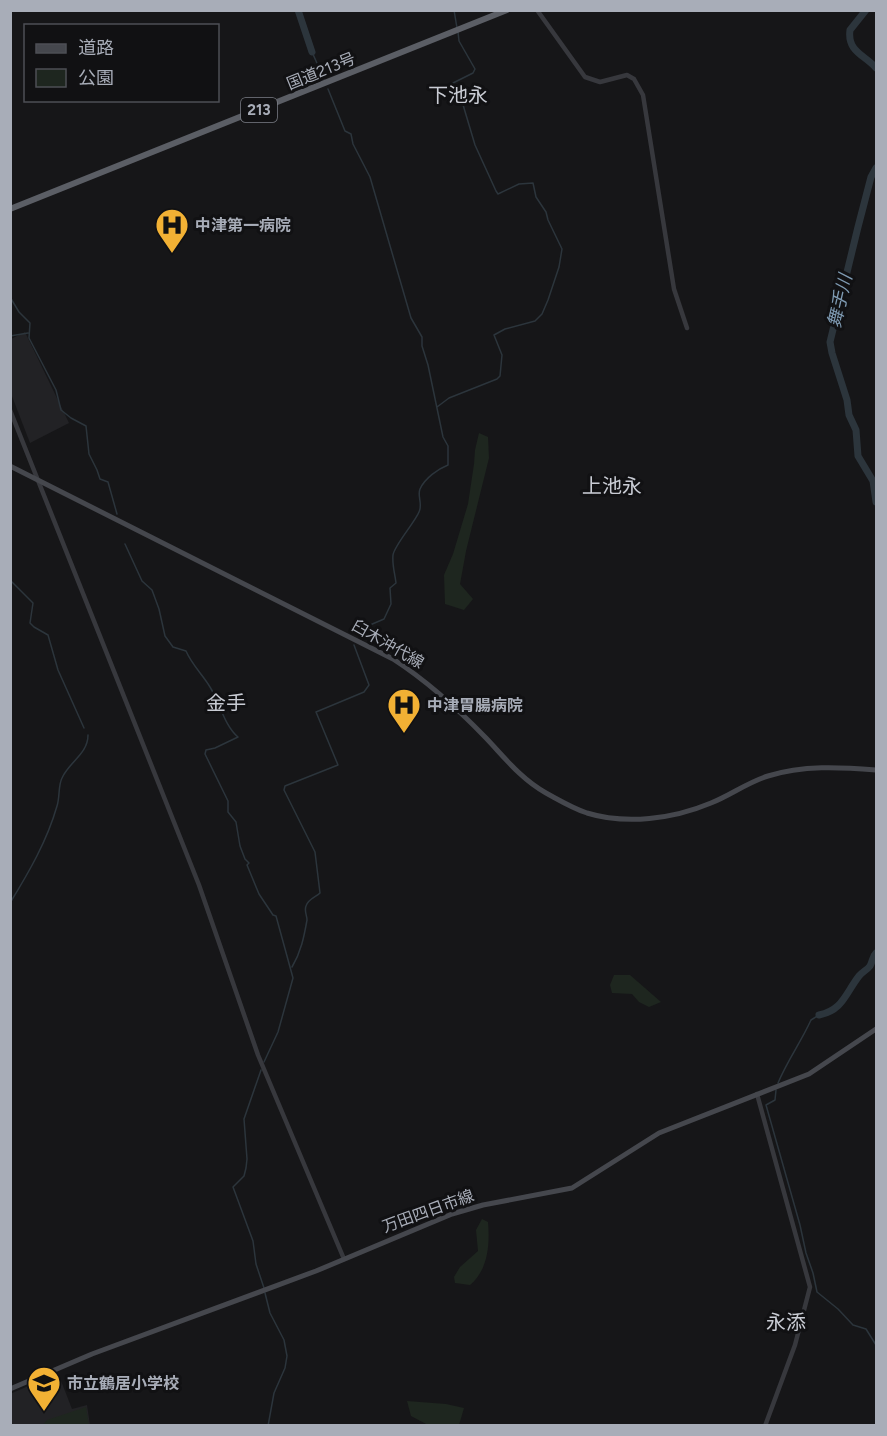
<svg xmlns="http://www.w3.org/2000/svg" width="887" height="1436" font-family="Figtree,'Noto Sans JP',sans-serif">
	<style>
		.built { fill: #222225 }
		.green { fill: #1e261f }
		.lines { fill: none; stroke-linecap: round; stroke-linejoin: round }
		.stream { stroke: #2c353c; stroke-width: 1.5 }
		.river { stroke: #2c353c; stroke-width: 7 }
		.tertiary { stroke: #37383d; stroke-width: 4.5 }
		.secondary { stroke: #45474d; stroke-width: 5 }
		.trunk { stroke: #5b5e65; stroke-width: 6 }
		.labels { text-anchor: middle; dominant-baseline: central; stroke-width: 6; stroke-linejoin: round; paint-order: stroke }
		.shield { fill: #111113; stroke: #7b7e86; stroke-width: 1.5 }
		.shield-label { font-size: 15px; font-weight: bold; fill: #a8adb8 }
		.street-label { font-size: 16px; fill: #a8adb8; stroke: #111113 }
		.poi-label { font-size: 16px; font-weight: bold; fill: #a8adb8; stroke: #111113; text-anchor: start }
		.water-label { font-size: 18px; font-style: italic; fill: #7f9bb3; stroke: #111113 }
		.quarter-label { font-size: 20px; fill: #c9ccd4; stroke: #111113 }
	</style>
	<rect width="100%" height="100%" fill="#161618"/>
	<!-- built -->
	<path class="built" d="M25,332L69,423L30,443L10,391L11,339Z
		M58,1373L72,1409L87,1405L90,1425H11L10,1394Z"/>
	<!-- green -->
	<path class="green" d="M479,433L488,437L489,458L466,551L460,584L473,599L464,610L445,604L444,575L453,554L468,504L474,464L475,450Z
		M614,975H630L661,1002L649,1007L639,1002L632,994L612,993L610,985Z
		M482,1219L488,1222C490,1245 488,1270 470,1285L455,1283L454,1277L460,1267L478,1251L476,1230Z
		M407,1401L446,1404L464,1408L459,1425H428L411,1416Z
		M86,1407L89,1425H43L47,1420Z"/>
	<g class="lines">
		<!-- stream -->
		<path class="stream" d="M454,10L457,28
			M312,52L324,79
			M328,89L345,131L351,134L353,144L370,177L411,318L422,337V346L428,365L443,437L448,446V465C438,469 425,478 420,489C417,496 423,504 419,512C415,522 394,546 393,555C392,565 395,574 396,583L390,588L391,604L384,619L356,631
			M10,297L19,312L30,323L29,338L56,390L61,410L71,418L86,426L89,454L97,470L100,479L108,482L117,514
			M10,336L28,333
			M437,407L449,398L497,379L500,376L502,355L494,335L505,329L535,321L542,314L548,300L559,267L562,249L548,220L546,212L536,197L533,183L519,184L498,194L496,191L475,145L461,98L453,83L473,73L475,69L459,41L458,32
			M125,544L142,581L152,590L159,609L165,636L173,647L186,651C192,665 203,675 210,687C220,703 224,725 238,737L215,748L206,750L205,754L228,801V812L236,822L240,846L245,859L249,863L247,865L259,894L273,915L276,916L293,978L278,1032L264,1062
			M10,580L33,603L30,623L34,627L48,635L58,670L84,728
			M10,903C29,872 47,841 57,806C60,797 58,786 62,778C69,762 88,754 88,735
			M292,967C301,952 304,937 307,920C307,915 304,911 306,906C308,899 316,897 320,893L315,852L284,790L285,786L338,765L316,712L364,692L369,685L354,645
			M261,1070L244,1119L247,1159L246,1168L244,1176L233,1187L253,1241L256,1264L264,1288
			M778,1083C787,1061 801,1042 811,1020L819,1015
			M776,1090L775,1100L766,1105L800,1225L806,1253L813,1273L817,1292L838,1309L853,1325L866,1329L876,1345
			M265,1293L270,1313L284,1340L287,1356L285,1368L274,1393L268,1426"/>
		<!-- river -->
		<path class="river" d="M298,10L312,52
			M866,10L850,30C847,52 865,55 876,68
			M876,168L871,177L858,227L830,342L832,353L847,400L849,415L856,430L858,456L873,481L876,502
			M819,1015C843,1010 845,994 859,976C862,972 867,970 870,966C873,961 872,957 876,953"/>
		<!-- tertiary -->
		<path class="tertiary" d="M537,10L585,77L600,82L627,75L634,79L643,95L674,289L687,328
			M10,410L199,885L258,1055L344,1259
			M757,1094L810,1287L795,1345L765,1426"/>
		<!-- secondary -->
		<path class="secondary" d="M10,466L393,659C427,681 458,709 486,738C505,758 521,779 546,793C559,800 572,808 587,813C626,825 673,819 711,803C731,795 748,782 768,776C803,765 840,767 876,770
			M10,1389L92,1354L316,1271L452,1214L483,1205L572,1188L659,1133L809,1074L876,1029"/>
		<!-- trunk -->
		<path class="trunk" d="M10,209L507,10"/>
	</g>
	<!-- icons -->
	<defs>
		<symbol id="hospital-pin" viewBox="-11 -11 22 30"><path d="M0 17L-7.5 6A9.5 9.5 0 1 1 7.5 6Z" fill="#f2b134" stroke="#111113"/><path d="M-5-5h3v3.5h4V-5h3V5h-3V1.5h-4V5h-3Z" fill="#111"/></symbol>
		<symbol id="school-pin" viewBox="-11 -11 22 30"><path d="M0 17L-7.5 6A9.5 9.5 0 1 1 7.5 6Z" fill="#f2b134" stroke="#111113"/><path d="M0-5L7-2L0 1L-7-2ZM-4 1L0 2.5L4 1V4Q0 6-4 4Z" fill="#111"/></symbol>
	</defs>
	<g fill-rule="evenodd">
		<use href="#hospital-pin" x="153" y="206" width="38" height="52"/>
		<use href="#hospital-pin" x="385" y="686" width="38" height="52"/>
		<use href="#school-pin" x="25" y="1364" width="38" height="52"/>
	</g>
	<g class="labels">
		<!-- shield labels -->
		<rect class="shield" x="241" y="98" width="36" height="24" rx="4.5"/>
		<g class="shield-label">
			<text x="259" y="110">213</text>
		</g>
		<!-- street labels -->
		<g class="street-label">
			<text transform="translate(321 71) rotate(-22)">国道213号</text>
			<text transform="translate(388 644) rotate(30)">臼木沖代線</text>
			<text transform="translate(428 1211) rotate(-20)">万田四日市線</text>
		</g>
		<!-- poi labels -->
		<g class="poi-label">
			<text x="195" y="225">中津第一病院</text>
			<text x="427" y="705">中津胃腸病院</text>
			<text x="67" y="1383">市立鶴居小学校</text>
		</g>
		<!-- water labels -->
		<g class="water-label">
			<text transform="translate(840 301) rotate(-77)">舞手川</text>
		</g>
		<!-- quarter labels -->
		<g class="quarter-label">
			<text x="458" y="95">下池永</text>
			<text x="612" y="486">上池永</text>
			<text x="226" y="703">金手</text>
			<text x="786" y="1322">永添</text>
		</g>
	</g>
	<!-- border -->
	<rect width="887" height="1436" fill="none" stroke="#a8adb8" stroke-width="24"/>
	<!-- legend -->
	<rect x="24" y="24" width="195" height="78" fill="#111113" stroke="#4d4f55" stroke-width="1.5"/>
	<rect x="36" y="44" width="30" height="9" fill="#45474d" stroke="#4d4f55" stroke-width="1.5"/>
	<text x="78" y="54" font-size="18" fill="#a8adb8">道路</text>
	<rect x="36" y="69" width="30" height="18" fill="#1e261f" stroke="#4d4f55" stroke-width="1.5"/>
	<text x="78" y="84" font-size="18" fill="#a8adb8">公園</text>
</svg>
